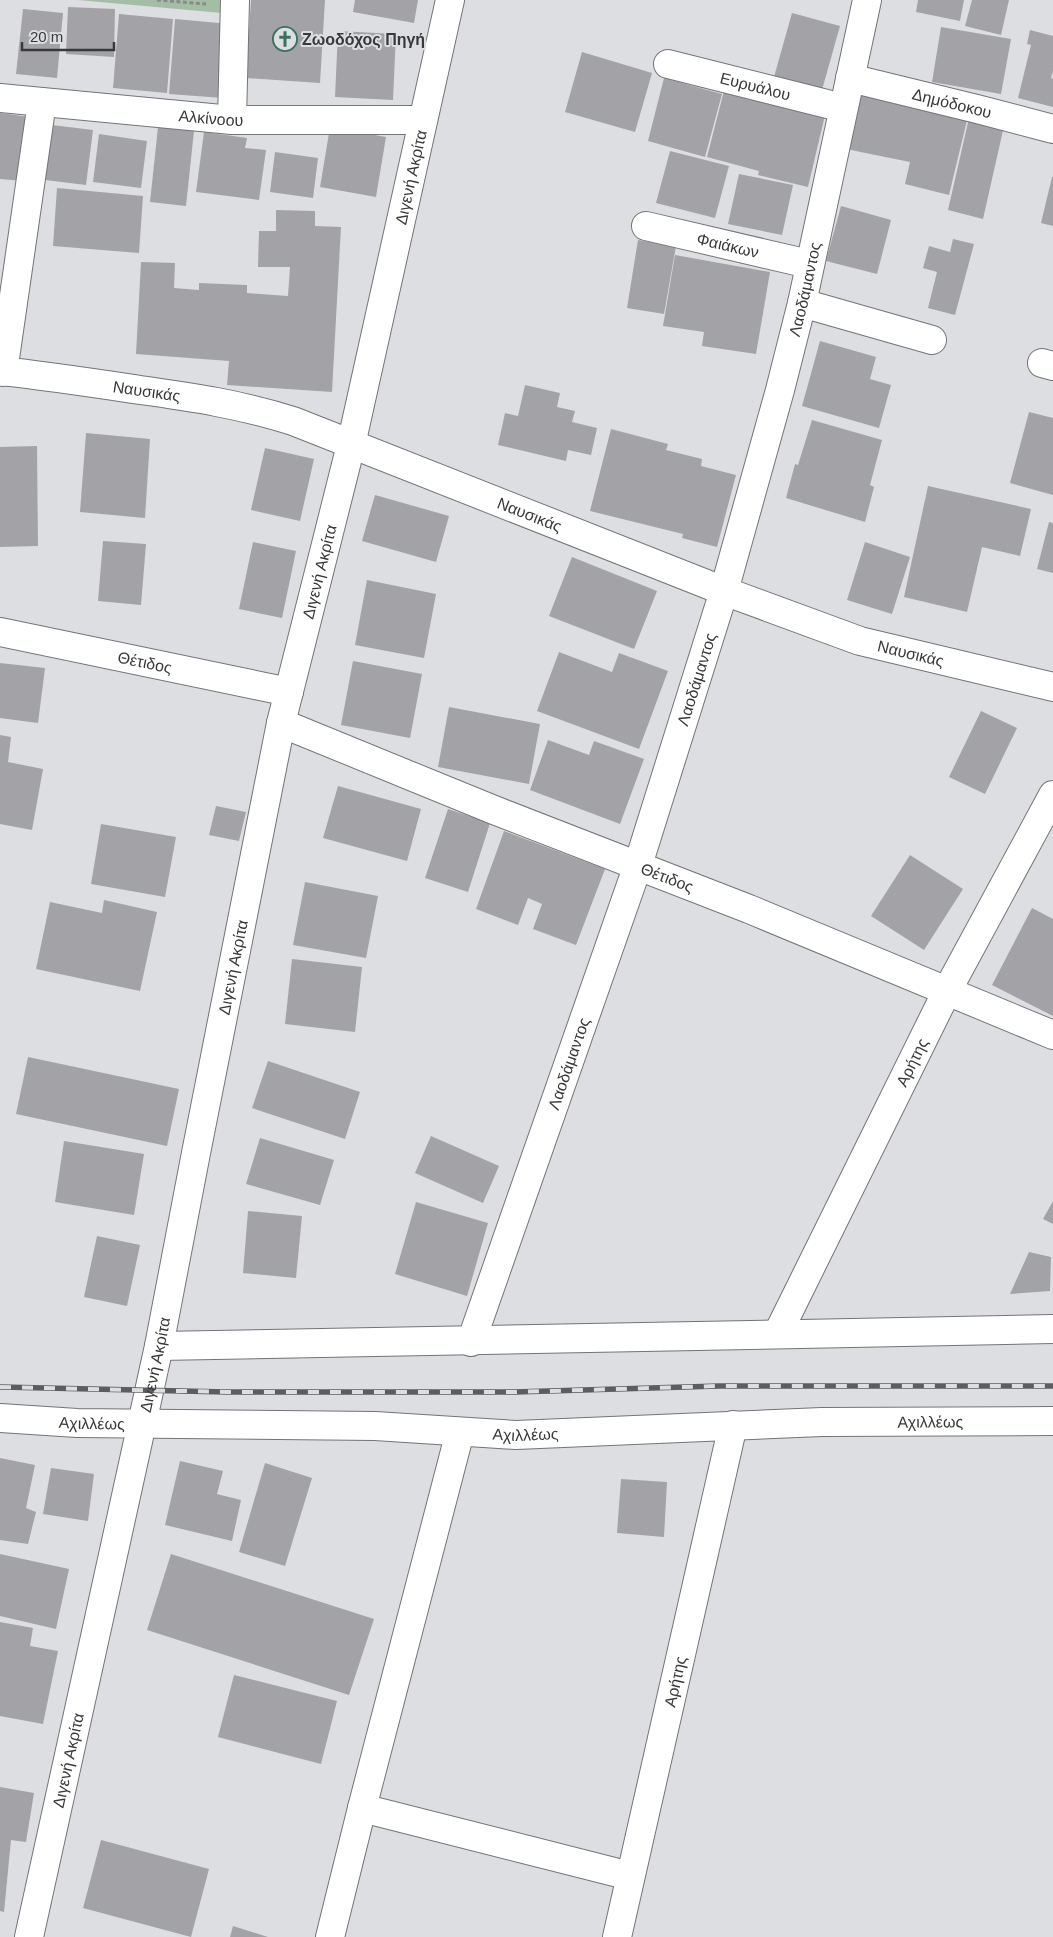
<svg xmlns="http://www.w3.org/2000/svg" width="1053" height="1937" font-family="Arial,sans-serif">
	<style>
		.green { fill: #a4bea6 }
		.building { fill: #a3a3a7 }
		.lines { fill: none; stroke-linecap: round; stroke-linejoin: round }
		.minor-casing { stroke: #747478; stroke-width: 30 }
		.path { stroke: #88898b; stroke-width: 3; stroke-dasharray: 4 2.5; stroke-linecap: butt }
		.minor { stroke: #fff; stroke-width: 28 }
		.rail-casing { stroke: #5c5d5e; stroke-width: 5.5 }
		.rail { stroke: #dddee2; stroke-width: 4; stroke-dasharray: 11; stroke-linecap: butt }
		.labels { text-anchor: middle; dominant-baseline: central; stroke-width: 4; stroke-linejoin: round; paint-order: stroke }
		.poi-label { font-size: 16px; font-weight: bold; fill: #38393a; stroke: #dddee2; text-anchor: start }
		.street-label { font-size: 16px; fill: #38393a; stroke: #dddee2 }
	</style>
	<rect width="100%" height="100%" fill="#dddee2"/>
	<!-- green -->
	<path class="green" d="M78,0H235L233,14Z"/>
	<!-- building -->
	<path class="building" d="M251,0H325L320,83L246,78Z
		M355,0H418L414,23L353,12Z
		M918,0H964L960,21L916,12Z
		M972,0H1009L1001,35L965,26Z
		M68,7L115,9L114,57L66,54Z
		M23,9L63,13L57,78L16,74Z
		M792,13L840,26L822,90L774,77Z
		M119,14L173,19L167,93L113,88Z
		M175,19L230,24L223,98L169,94Z
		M941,27L1011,39L1001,94L932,82Z
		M1030,30L1053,36V71L1051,78L1053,79V107L1018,98L1031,45L1027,44Z
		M338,31L396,34L393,100L335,97Z
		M582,52L652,73L635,132L565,112Z
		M664,78L722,94L705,157L648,141Z
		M726,83L826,111L808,187L758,175L759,171L707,157Z
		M859,86L969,112L949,195L905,184L910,162L846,149Z
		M0,113L30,117L23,181L0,179Z
		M969,118L1004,126L983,219L948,210Z
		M52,125L93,130L86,185L45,180Z
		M158,127L194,131L186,206L150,202Z
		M330,127L386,137L376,197L320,187Z
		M204,132L247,138L245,148L266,150L259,200L196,192Z
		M99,134L147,141L141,188L93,182Z
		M670,151L729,166L715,218L656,203Z
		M275,152L318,158L313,198L270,192Z
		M739,174L793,185L782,235L728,224Z
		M1052,177H1053V226L1041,223Z
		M57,188L143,196L139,253L53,246Z
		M841,206L891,220L877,274L826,261Z
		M276,210L315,211V226L341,227L332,392L227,385L229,361L136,354L141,262L175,263L174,288L199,290V283L247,285V293L288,296L290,267H258L259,231H276Z
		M953,239L974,244L955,315L928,308L937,272L923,268L929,246L950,252Z
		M638,240L676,246L664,314L627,308Z
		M675,255L770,272L756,354L702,346L704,332L663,326Z
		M820,341L876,357L870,379L891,385L879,428L802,406Z
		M525,385L560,393L557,407L575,411L572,422L597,428L591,455L568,450L566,461L498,445L505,413L518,416Z
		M1029,412L1053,418V495L1010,483Z
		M812,420L882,440L870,485L874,487L865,522L786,498L795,464L798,465Z
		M611,429L668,444L666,450L702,459L701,466L736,475L717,547L682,538L683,534L590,511Z
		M86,433L150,439L145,518L80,512Z
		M37,446L38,546L0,547V447Z
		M265,448L314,459L300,521L251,510Z
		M928,486L1031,509L1020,556L982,547L967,612L904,597Z
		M375,495L449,516L436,562L362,541Z
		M1049,522L1053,523V573L1037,569Z
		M103,541L146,544L141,605L98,601Z
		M253,542L296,551L282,618L239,609Z
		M865,542L910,557L892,614L847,600Z
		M572,557L657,591L634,649L549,616Z
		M367,580L436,594L424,658L355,645Z
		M559,652L612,672L619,653L668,671L639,749L537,711Z
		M353,661L422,674L410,738L341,725Z
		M0,663L45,668L38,723L0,718Z
		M449,707L540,724L529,784L438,767Z
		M981,711L1017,728L985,794L949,777Z
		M0,735L11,737L8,762L43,769L32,830L0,824Z
		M548,740L589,755L594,741L644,759L620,824L530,790Z
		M338,786L421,809L407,861L323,838Z
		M216,806L246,812L239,841L209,835Z
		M448,809L490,823L468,892L425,878Z
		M101,824L176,837L165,897L91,884Z
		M504,831L605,869L576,945L533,929L542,904L528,898L518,925L476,909Z
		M910,855L963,889L924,950L871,916Z
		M305,882L378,896L366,958L293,945Z
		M104,900L157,912L140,991L36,969L50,902L102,913Z
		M1032,908L1053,919V1016L992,985Z
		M292,959L362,967L355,1032L285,1024Z
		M28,1057L179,1089L167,1146L16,1114Z
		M268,1061L360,1092L345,1139L252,1108Z
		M431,1136L499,1166L483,1203L415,1173Z
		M260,1138L334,1160L320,1205L246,1184Z
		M64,1141L144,1154L134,1215L55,1202Z
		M1053,1201V1224L1043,1219Z
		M416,1202L488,1223L467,1296L395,1274Z
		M248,1211L302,1216L296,1278L243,1273Z
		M97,1236L140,1245L127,1306L84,1297Z
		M1029,1252L1051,1257L1050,1291L1010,1294Z
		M0,1458L35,1465L26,1508L36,1512L28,1544L0,1540Z
		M180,1461L223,1471L217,1494L241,1500L232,1541L165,1525Z
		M265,1463L312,1478L285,1566L239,1552Z
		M51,1468L94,1474L88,1521L43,1514Z
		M621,1479L667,1482L664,1537L617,1533Z
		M0,1554L69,1569L56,1629L0,1616Z
		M171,1554L374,1619L349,1695L147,1630Z
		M0,1622L33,1628L30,1646L58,1651L43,1724L0,1716Z
		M234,1675L337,1701L321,1764L218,1737Z
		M0,1787L34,1793L26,1842L11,1840L4,1912L0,1911Z
		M101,1840L209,1869L191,1937L83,1908Z
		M233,1926L268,1937H230Z"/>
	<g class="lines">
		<defs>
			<g id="minor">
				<path id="s1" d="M668,64L843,108"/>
				<path id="s2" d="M850,78L977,109L1053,129"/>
				<path id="s3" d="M0,98L232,120H423"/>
				<path d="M232,120L235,0"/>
				<path id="s4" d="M646,226L809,264"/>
				<path d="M802,303L932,340"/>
				<path d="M1042,363L1053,366"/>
				<path id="s5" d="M0,371C47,376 93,383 140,390C192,397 243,405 293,421L724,591L860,641L1053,687"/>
				<path d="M3,372L42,102"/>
				<path id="s6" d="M0,632L289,692"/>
				<path id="s7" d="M281,723L494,810L749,909L1053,1035"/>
				<path id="s8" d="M778,1333L947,991L1053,795"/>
				<path id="s9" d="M471,1342L638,865L724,591L780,390L802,303L867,0"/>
				<path d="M159,1346C457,1342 755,1334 1053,1329"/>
				<path id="s10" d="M0,1418L77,1423L375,1426L516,1435L822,1422L1053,1421"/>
				<path d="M362,1808L630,1876"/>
				<path id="s11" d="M29,1937L159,1346L196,1153L281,723L351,445L450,0"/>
				<path d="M330,1937L362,1808L460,1432"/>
				<path id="s12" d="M617,1937L733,1425"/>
			</g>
		</defs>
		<!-- minor casing -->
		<use href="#minor" class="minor-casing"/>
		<!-- path -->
		<path class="path" d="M157,0L206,4"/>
		<!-- minor -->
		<use href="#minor" class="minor"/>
		<defs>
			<path id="rail" d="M0,1387L227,1392H515L719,1386H1053"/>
		</defs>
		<!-- rail casing -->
		<use href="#rail" class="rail-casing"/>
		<!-- rail -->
		<use href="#rail" class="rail"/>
	</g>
	<!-- icons -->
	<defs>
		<symbol id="church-ring" viewBox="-11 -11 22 22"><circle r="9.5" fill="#dddee2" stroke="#38735d" stroke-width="1.5"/><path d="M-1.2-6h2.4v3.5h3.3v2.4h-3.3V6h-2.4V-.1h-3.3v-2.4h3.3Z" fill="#38735d"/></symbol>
	</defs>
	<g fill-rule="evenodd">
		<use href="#church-ring" x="271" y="25" width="28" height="28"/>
	</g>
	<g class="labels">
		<!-- poi labels -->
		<g class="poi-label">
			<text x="302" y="39">Ζωοδόχος Πηγή</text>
		</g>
		<!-- street labels -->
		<g class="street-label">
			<text stroke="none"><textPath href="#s1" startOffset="90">Ευρυάλου</textPath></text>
			<text stroke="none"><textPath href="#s2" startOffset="105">Δημόδοκου</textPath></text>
			<text stroke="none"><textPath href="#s3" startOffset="212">Αλκίνοου</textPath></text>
			<text stroke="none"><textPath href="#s11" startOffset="1801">Διγενή Ακρίτα</textPath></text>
			<text stroke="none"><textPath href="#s4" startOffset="84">Φαιάκων</textPath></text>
			<text stroke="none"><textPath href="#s9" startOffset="1105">Λαοδάμαντος</textPath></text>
			<text stroke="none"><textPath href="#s5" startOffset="148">Ναυσικάς</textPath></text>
			<text stroke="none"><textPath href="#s5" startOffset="552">Ναυσικάς</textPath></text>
			<text stroke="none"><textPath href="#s11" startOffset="1396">Διγενή Ακρίτα</textPath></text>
			<text stroke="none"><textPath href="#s5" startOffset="958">Ναυσικάς</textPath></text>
			<text stroke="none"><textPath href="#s6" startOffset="148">Θέτιδος</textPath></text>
			<text stroke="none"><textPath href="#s9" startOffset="700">Λαοδάμαντος</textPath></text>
			<text stroke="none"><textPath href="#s7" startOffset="416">Θέτιδος</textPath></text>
			<text stroke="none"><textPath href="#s11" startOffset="991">Διγενή Ακρίτα</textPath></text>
			<text stroke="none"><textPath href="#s8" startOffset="302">Αρήτης</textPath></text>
			<text stroke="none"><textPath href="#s9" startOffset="295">Λαοδάμαντος</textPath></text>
			<text stroke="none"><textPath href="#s11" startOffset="586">Διγενή Ακρίτα</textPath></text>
			<text stroke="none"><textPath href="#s10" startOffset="931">Αχιλλέως</textPath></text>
			<text stroke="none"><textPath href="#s10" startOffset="92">Αχιλλέως</textPath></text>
			<text stroke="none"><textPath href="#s10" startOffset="526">Αχιλλέως</textPath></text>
			<text stroke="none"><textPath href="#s12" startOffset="262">Αρήτης</textPath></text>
			<text stroke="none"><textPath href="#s11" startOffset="181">Διγενή Ακρίτα</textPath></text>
		</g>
	</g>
	<!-- scale -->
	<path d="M22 42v8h92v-8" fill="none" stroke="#38393a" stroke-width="2.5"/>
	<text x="30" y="42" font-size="15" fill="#38393a" stroke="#dddee2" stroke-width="4" paint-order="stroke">20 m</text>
</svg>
